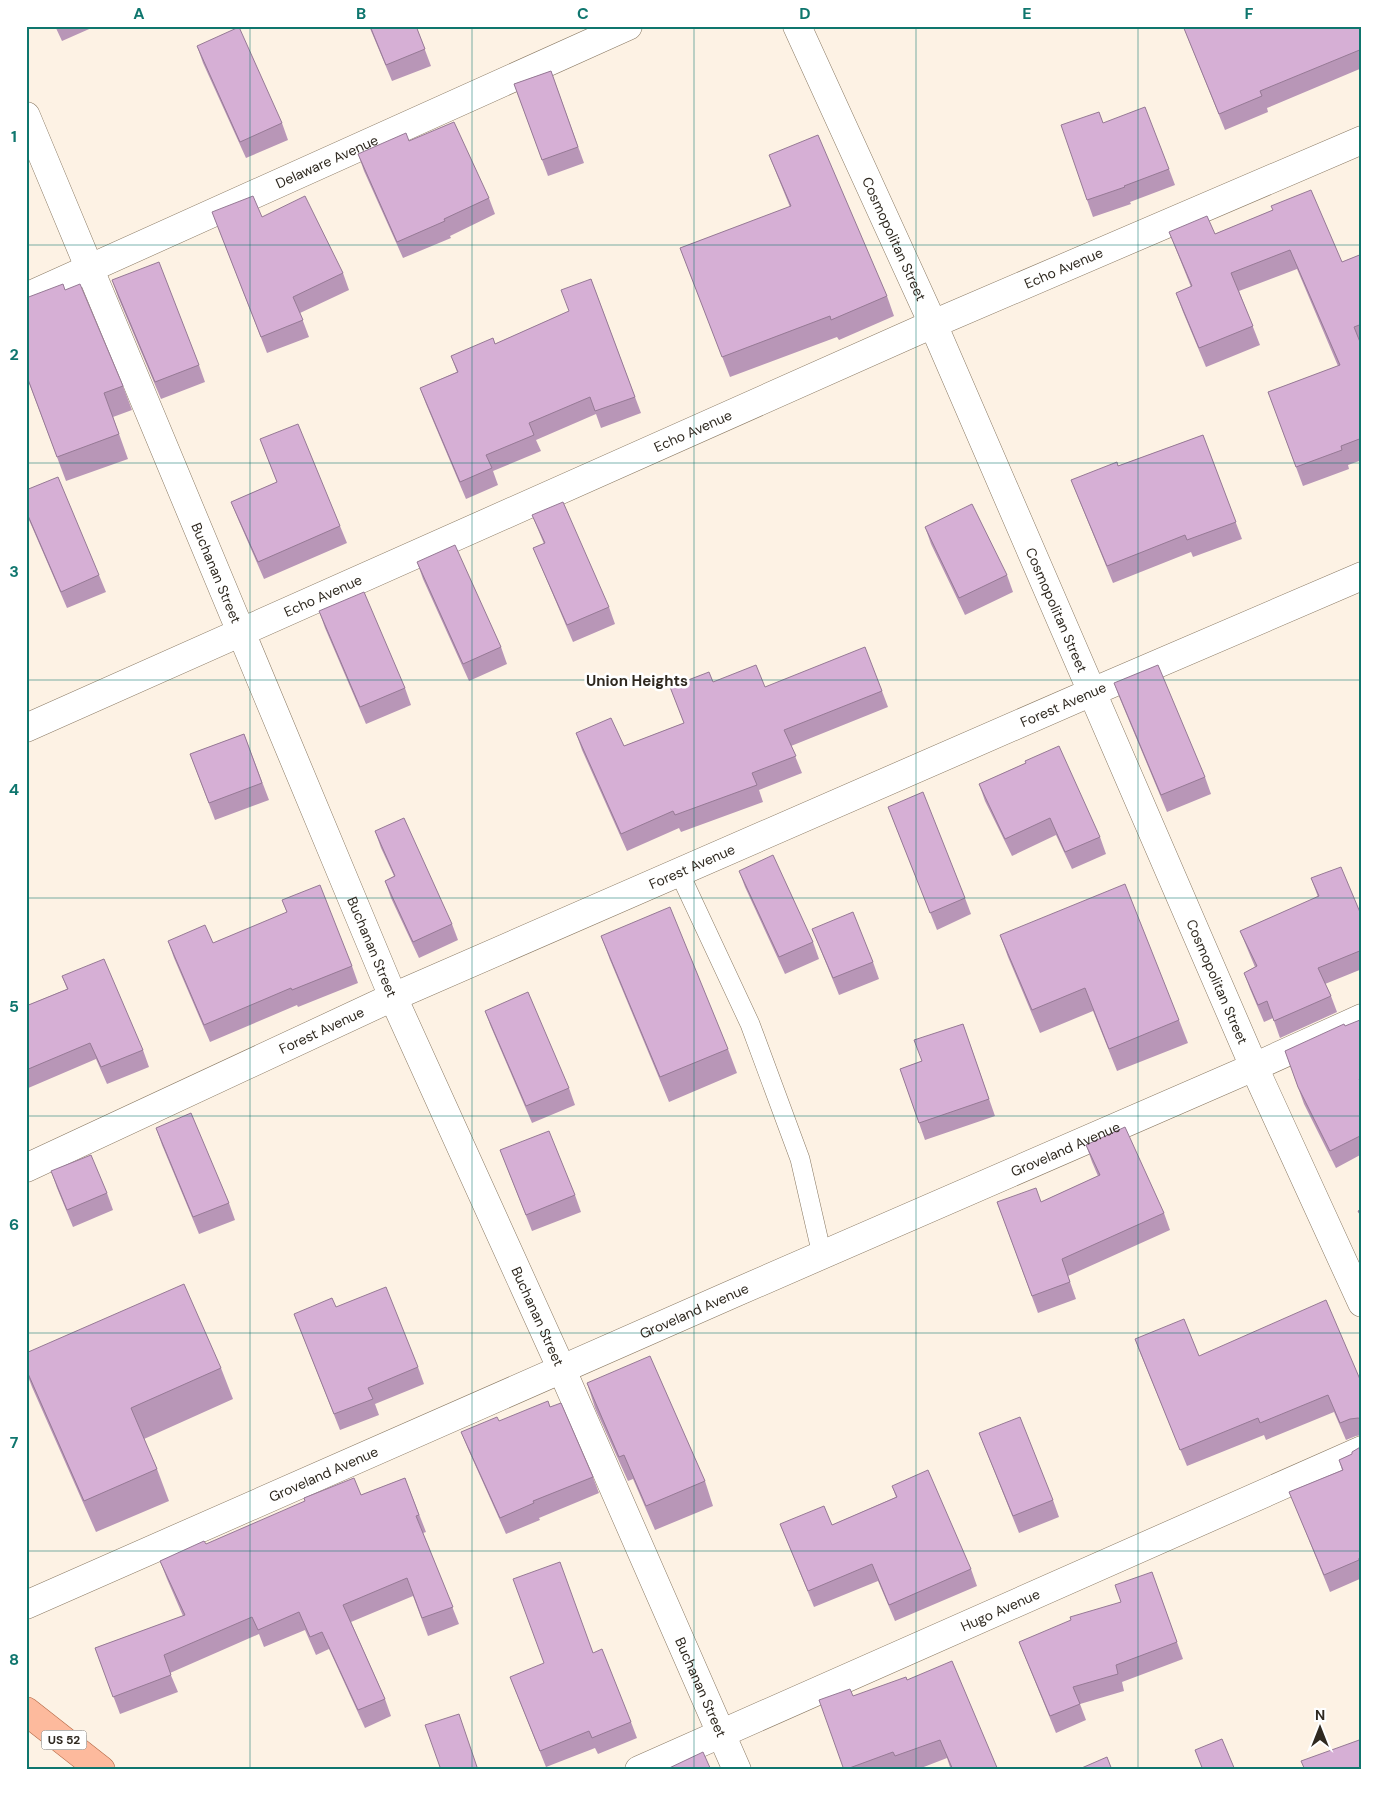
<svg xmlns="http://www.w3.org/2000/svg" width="1388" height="1796" font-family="'DM Sans',sans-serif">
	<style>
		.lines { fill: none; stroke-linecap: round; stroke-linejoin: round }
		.lane-casing { stroke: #897963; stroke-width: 20 }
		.street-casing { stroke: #897963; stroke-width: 29 }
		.primary-casing { stroke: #b46946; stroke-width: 29 }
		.lane { stroke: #fff; stroke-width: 19 }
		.street { stroke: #fff; stroke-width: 28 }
		.primary { stroke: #fdba9d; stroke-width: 28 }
		.wall { fill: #b896b7 }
		.building { fill: #d6afd5; stroke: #967a95 }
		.grid { fill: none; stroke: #0f766e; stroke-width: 1; stroke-opacity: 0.55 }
		.labels { text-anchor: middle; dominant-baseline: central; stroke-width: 5; stroke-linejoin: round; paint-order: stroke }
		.shield { fill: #fff; stroke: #6d6963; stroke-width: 1 }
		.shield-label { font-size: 12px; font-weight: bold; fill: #2f2920 }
		.street-label { font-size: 14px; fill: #2f2920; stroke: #fff }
		.neighbourhood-label { font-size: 15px; font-weight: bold; fill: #2f2920; stroke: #fff }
		.neatline { fill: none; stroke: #0f766e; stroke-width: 2 }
		.grid-label { font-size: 16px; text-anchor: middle; font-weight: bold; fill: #0f766e }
	</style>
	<rect width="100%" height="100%" fill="#fdf2e4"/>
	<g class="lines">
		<defs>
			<path id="lane" d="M679,872L750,1024L800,1159L822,1255"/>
			<g id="street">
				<path id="s1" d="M797,26L933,324L1254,1067L1362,1303"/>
				<path id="s2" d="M26,116L393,997L562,1370L737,1770"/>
				<path id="s3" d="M26,297L628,26"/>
				<path id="s4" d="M26,728L933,324L1362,140"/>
				<path id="s5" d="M26,1168L393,997L1092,692L1362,576"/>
				<path id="s6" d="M26,1605L737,1292L1254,1067L1362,1018"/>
				<path id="s7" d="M639,1770L1362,1450"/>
			</g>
			<path id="primary" d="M26,1711L101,1770"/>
		</defs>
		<!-- lane casing -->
		<use href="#lane" class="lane-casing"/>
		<!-- street casing -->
		<use href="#street" class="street-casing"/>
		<!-- primary casing -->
		<use href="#primary" class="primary-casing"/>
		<!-- lane -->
		<use href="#lane" class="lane"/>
		<!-- street -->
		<use href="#street" class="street"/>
		<!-- primary -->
		<use href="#primary" class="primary"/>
	</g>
	<!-- wall -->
	<path class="wall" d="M55,26H96L62,41Z
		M369,26H416L431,66L392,81Z
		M1183,26H1362V68L1267,108L1268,112L1225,130Z
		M197,46L282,123L288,140L246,158L203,63Z
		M551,71L584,163L548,176L514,84Z
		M1103,123L1169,169L1175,185L1130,202L1131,204L1093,217L1087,200Z
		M409,141L489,198L495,214L450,236L451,238L403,258L364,171L358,154Z
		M769,155L887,296L894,316L839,340L837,337L730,377L680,248L790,207L777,175Z
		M1273,210L1342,262L1362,254V460L1348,465L1349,469L1303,486L1268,392L1338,366L1297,269L1239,291L1260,345L1206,367L1183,312L1176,293L1191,287L1169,232L1215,234Z
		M212,212L262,217L343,273L349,290L300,313L309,337L267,353Z
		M591,279L641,413L601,428L596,414L536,440L541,451L493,471L498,485L466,499L426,404L420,388L457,372L451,356L495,344L569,311Z
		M112,280L199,365L205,382L161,399L118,297Z
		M65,290L123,386L132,410L113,417L128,459L66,481L26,375Z
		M1203,435L1242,539L1193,557L1191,552L1113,583L1071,480L1118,466Z
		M260,439L340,526L347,543L264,579L238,519L231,502L277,482Z
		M26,490L99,575L106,592L67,608L26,513Z
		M532,515L609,607L615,624L573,642L540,564L533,548L544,544Z
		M925,527L1007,575L1013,592L965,615L931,544Z
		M417,562L501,647L507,664L469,681L423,579Z
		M319,611L405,688L411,705L366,724L325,628Z
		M713,682L765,687L882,691L888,707L791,746L802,773L759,790L763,802L681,832L679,828L627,851L582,750L576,733L624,746L684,723L670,687Z
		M1114,683L1205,777L1211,794L1167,812L1120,699Z
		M244,734L269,800L215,820L190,754Z
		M1026,763L1100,837L1106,854L1072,869L1056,835L1012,856L985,801L979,784Z
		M888,807L965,898L971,914L937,930Z
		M375,831L452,924L458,940L419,958L391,898L385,881L394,876L381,848Z
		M739,871L813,942L819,959L785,974L745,887Z
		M1311,878L1362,917V969L1325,984L1331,996L1337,1012L1280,1038L1273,1018L1264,1022L1250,989L1244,973L1255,967L1247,948L1240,931L1318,897Z
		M282,900L352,966L358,983L298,1007L297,1005L210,1042L174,958L168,941L213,943L287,913Z
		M812,929L873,962L879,979L839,995Z
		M1000,935L1179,1020L1188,1043L1117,1071L1093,1011L1040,1033L1008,957Z
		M601,936L728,1049L737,1073L669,1102L610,960Z
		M62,976L143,1050L149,1067L107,1084L96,1059L26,1089V1006L67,989Z
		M485,1011L569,1088L575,1105L532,1123L491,1027Z
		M963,1024L995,1116L925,1140L900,1069L922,1061Z
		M1345,1026H1362V1154L1336,1168L1304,1104L1285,1051Z
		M156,1128L229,1203L235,1220L199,1234L162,1145Z
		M1086,1145L1164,1213L1170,1230L1068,1276L1076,1299L1038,1313L997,1202H1041L1098,1176L1092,1162Z
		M500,1150L575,1195L581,1212L532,1231Z
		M51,1171L107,1193L113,1210L73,1227L57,1188Z
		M336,1307L418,1367L424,1384L375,1404L379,1415L340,1430L294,1314Z
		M1135,1339L1199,1356L1362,1384V1435L1356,1436L1346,1440L1334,1412L1266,1440L1264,1435L1187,1466L1141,1355Z
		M26,1353L221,1368L233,1399L144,1439L157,1469L169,1501L96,1532L32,1387L26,1371Z
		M587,1383L705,1481L713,1506L655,1530L633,1479L628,1481L595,1408Z
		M550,1407L593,1477L599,1493L539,1518L540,1520L506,1534L468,1449L461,1432Z
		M979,1433L1053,1500L1059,1517L1019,1533Z
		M1362,1446V1578L1330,1592L1296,1508L1289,1492L1342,1470L1339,1460L1352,1454Z
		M405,1478L426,1532L423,1533L459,1624L428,1636L413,1596L351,1622L385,1699L391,1716L365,1728L329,1649L316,1655L305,1630L264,1647L259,1634L170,1673L178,1692L120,1714L95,1648L183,1616L167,1579L160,1561L206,1544L361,1495Z
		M892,1486L971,1569L977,1586L895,1621L878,1581L814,1607L780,1524L832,1525L896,1497Z
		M1152,1572L1183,1659L1122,1682L1124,1691L1080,1704L1086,1720L1056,1733L1019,1642L1121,1602Z
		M593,1653L631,1722L637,1738L598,1754L595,1748L546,1767L510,1677Z
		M907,1680L998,1770H951L947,1758L916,1770H844L853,1696Z"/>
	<!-- building -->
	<path class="building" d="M370,26H416L425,49L386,65Z
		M1183,26H1362V49L1260,91L1262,96L1219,114Z
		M239,27L282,123L240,142L197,46Z
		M551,71L578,147L542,160L514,84Z
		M1145,107L1169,169L1124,186L1125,187L1087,200L1061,125L1099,112L1103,123Z
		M454,122L489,198L444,219L445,221L397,242L358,154L406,133L409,141Z
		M818,135L887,296L831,320L830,316L722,357L680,248L791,206L769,155Z
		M1311,190L1342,262L1362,254V324L1354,327L1362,347V438L1341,446L1342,450L1296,467L1268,392L1340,365L1290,250L1231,273L1253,326L1199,348L1176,293L1192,286L1169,232L1207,216L1215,234L1273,210L1271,206Z
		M253,196L262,217L305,196L343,273L293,297L303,320L261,337L212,212Z
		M159,262L199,365L155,382L112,280Z
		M591,279L635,397L595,411L590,397L529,423L534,435L486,455L492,468L460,482L420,388L458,372L451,356L493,338L495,344L569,311L561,290Z
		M63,284L65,290L80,284L123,386L104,393L119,434L57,457L26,374V298Z
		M298,424L340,526L258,562L231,502L277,482L260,439Z
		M1203,435L1236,522L1187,540L1185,535L1107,566L1071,480L1117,462L1118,466Z
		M58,477L99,575L61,592L26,511V490Z
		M563,502L609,607L567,625L533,548L545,543L532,515Z
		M972,504L1007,575L959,598L925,527Z
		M455,545L501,647L463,664L417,562Z
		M364,592L405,688L360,707L319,611Z
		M865,647L882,691L784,730L796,756L752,773L757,785L675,815L673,811L621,834L576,733L611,718L624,746L684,723L670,687L709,672L713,682L756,665L765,687Z
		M1158,665L1205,777L1161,795L1114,683Z
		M244,734L262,783L209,803L190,754Z
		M1059,746L1100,837L1065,852L1050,818L1005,839L979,784L1026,763L1025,761Z
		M923,792L965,898L930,913L888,807Z
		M404,818L452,924L413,942L385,881L395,876L375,831Z
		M773,855L813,942L779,957L739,871Z
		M1341,867L1362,917V950L1318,968L1331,996L1274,1021L1267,1001L1258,1005L1244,973L1257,966L1240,931L1319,896L1311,878Z
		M1125,884L1179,1020L1109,1049L1085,988L1032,1010L1000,935Z
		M320,885L352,966L292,990L291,988L204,1025L168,941L205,925L213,943L287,912L282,900Z
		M670,907L728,1049L660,1077L601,936Z
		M853,912L873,962L833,978L812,929Z
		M104,959L143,1050L101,1067L90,1043L26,1070V1006L68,989L62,976Z
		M528,992L569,1088L526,1106L485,1011Z
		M1360,1020L1362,1026V1078L1359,1079L1362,1084V1135L1330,1151L1298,1087L1285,1051L1344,1024L1345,1026Z
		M963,1024L989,1099L919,1123L900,1069L922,1061L914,1040Z
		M191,1113L229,1203L193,1217L156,1128Z
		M1125,1127L1164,1213L1062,1259L1070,1282L1032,1296L997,1202L1036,1188L1041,1202L1100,1175L1086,1145Z
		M549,1131L575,1195L526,1215L500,1150Z
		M91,1155L107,1193L67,1210L51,1171Z
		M1362,1209V1218L1358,1211Z
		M184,1284L221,1368L131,1408L157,1469L84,1501L26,1369V1353Z
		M386,1287L418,1367L368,1388L373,1399L334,1414L294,1314L332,1298L336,1307Z
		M1326,1300L1362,1384V1419L1358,1418L1350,1419L1340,1423L1328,1395L1260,1423L1258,1418L1180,1450L1135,1339L1184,1319L1199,1356Z
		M650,1356L705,1481L646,1506L624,1455L619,1457L587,1383Z
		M548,1401L550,1407L561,1403L593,1477L533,1501L534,1503L500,1518L461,1432L497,1417L499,1421Z
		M1020,1417L1053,1500L1013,1516L979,1433Z
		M1362,1446V1557L1359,1558V1560L1324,1575L1289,1492L1343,1470L1339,1460L1352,1454V1452Z
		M928,1470L971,1569L889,1605L872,1564L808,1591L780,1524L824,1506L832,1525L897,1497L892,1486Z
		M354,1478L361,1495L405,1478L419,1515L416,1516L453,1607L422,1618L407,1578L343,1605L385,1699L358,1710L322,1632L310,1637L299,1612L258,1630L252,1617L164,1655L171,1675L113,1697L95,1648L185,1615L160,1561L204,1541L206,1544L305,1501L304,1498Z
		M560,1562L593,1653L602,1649L631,1722L592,1738L589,1731L540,1751L510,1677L544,1663L513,1579Z
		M1152,1572L1177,1642L1116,1665L1118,1674L1073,1687L1080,1704L1050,1716L1019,1642L1071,1620L1070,1617L1121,1602L1115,1585Z
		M952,1661L998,1770H953L940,1740L895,1756L893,1752L844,1770L819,1700L850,1689L853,1696L906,1677L907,1680Z
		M459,1714L478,1770H441L425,1725Z
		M1222,1739L1235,1770H1203L1195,1750Z
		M1362,1739V1770H1305L1301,1761Z
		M703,1752L711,1770H665Z
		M1107,1757L1112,1770H1077Z"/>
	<!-- grid -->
	<path class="grid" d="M250,26V1770M472,26V1770M694,26V1770M916,26V1770M1138,26V1770M26,245H1362M26,463H1362M26,680H1362M26,898H1362M26,1116H1362M26,1333H1362M26,1551H1362"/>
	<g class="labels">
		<!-- shield labels -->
		<rect class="shield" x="41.5" y="1730.5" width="45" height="19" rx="4"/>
		<g class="shield-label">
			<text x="64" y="1740">US 52</text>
		</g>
		<!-- street labels -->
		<g class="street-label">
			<text stroke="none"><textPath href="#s3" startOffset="330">Delaware Avenue</textPath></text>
			<text stroke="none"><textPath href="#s1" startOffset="234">Cosmopolitan Street</textPath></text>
			<text stroke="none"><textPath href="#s4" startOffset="1135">Echo Avenue</textPath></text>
			<text stroke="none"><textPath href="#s4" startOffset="730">Echo Avenue</textPath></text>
			<text stroke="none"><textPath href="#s2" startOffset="495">Buchanan Street</textPath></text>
			<text stroke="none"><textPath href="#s4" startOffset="325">Echo Avenue</textPath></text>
			<text stroke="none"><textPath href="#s1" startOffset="639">Cosmopolitan Street</textPath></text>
			<text stroke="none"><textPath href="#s5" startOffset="1136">Forest Avenue</textPath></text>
			<text stroke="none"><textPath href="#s5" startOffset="731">Forest Avenue</textPath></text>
			<text stroke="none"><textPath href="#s2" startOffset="900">Buchanan Street</textPath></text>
			<text stroke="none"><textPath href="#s1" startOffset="1044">Cosmopolitan Street</textPath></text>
			<text stroke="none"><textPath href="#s5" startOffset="326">Forest Avenue</textPath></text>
			<text stroke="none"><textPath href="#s6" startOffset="1135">Groveland Avenue</textPath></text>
			<text stroke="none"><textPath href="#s6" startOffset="730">Groveland Avenue</textPath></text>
			<text stroke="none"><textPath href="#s2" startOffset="1305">Buchanan Street</textPath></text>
			<text stroke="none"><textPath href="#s6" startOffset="325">Groveland Avenue</textPath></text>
			<text stroke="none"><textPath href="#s7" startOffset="395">Hugo Avenue</textPath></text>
			<text stroke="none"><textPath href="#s2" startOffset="1710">Buchanan Street</textPath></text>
		</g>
		<!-- neighbourhood labels -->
		<g class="neighbourhood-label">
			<text x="637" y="681">Union Heights</text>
		</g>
	</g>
	<!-- border -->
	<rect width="1388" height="1796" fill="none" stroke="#ffffff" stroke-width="55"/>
	<!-- north arrow -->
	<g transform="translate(1320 1728)" stroke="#ffffff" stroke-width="4" paint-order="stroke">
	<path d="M0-4L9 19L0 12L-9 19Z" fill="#2f2920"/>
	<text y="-8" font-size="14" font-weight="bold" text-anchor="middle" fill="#2f2920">N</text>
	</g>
	<rect x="28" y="28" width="1332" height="1740" class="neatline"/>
	<g class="grid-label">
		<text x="139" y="19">A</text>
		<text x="361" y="19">B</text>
		<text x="583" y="19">C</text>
		<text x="805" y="19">D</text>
		<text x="1027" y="19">E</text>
		<text x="1249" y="19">F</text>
		<text x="14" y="142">1</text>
		<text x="14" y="360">2</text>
		<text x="14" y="577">3</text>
		<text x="14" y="795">4</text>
		<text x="14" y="1012">5</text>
		<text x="14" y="1230">6</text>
		<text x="14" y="1448">7</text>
		<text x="14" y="1665">8</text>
	</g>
</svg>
